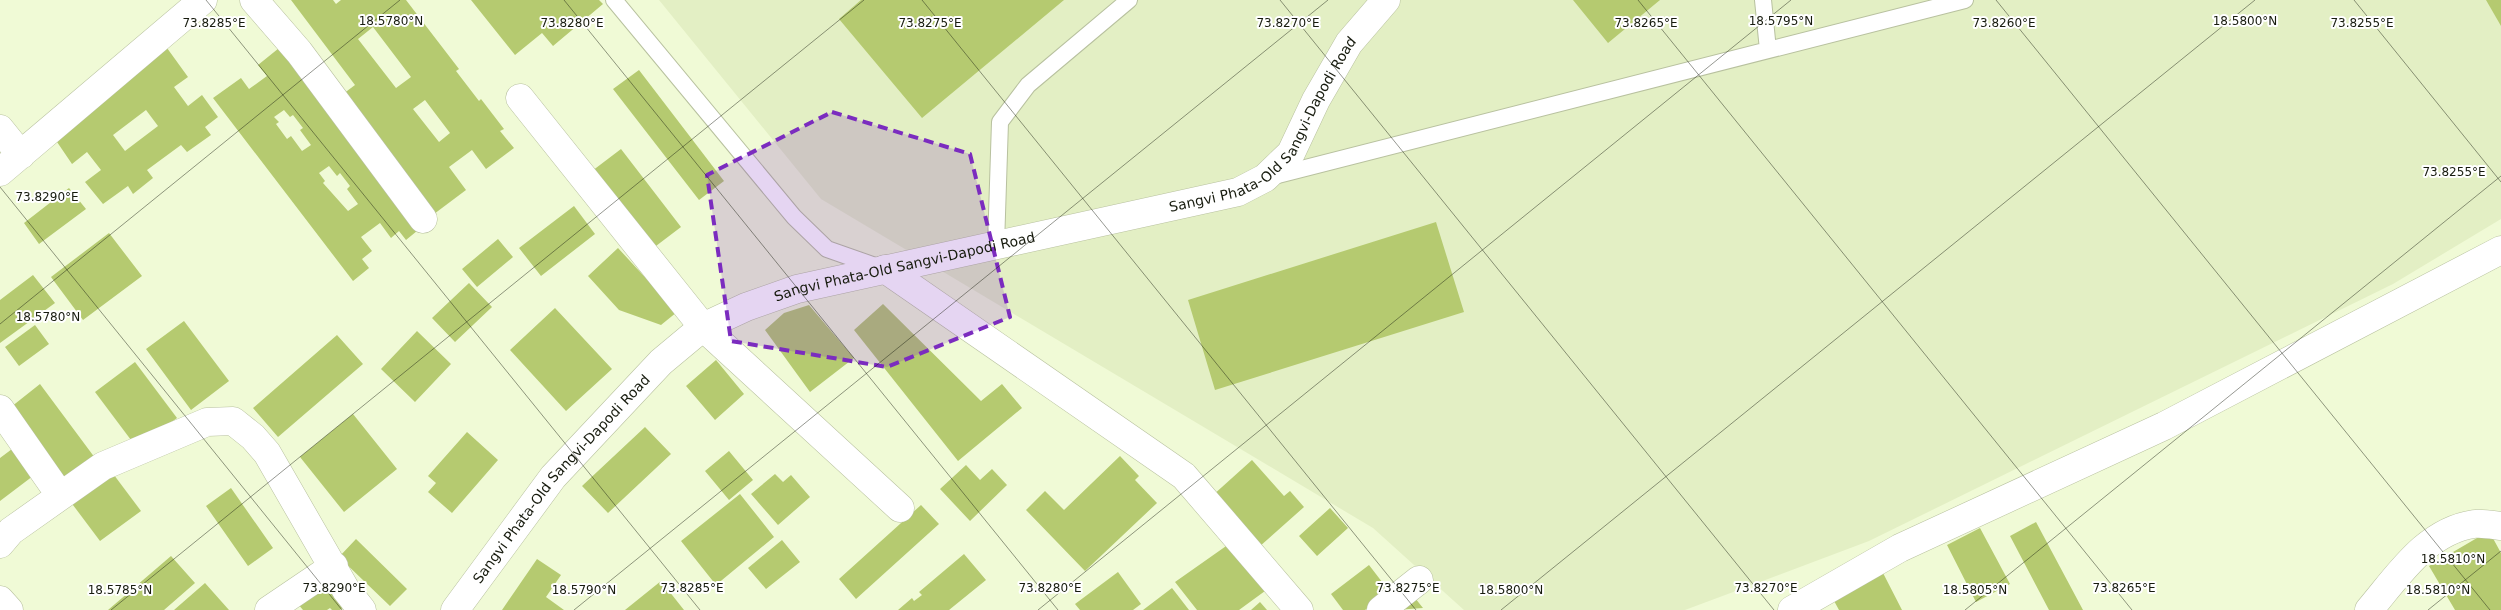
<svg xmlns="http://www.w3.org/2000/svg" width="2501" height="610" font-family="'DejaVu Sans',sans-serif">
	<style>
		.built { fill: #e3efc4 }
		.building { fill: #b5ca70; fill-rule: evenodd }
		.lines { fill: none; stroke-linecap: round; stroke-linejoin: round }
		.lane-casing { stroke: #b8c19f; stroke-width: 18 }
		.street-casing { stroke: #b8c19f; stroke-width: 29 }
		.secondary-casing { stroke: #b8c19f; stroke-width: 29 }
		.lane { stroke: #fff; stroke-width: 16 }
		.street { stroke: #fff; stroke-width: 28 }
		.secondary { stroke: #fff; stroke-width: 28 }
		.marked { fill: #7b2cbf; fill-opacity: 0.2; stroke: #7b2cbf; stroke-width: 4; stroke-dasharray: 10 6; stroke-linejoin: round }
		.ticks { fill: none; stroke: #171b0e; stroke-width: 1; stroke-opacity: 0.45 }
		.labels { text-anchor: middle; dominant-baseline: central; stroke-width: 4; stroke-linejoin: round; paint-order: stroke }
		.street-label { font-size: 14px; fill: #171b0e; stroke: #fff }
		.ticks-label { font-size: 12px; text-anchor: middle; fill: #171b0e; stroke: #fff; stroke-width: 4; stroke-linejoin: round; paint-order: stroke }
	</style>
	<rect width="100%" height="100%" fill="#f0fad6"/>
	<!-- built -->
	<path class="built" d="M659,0H2501V219L2393,284L1869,541L1685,610H1464L1373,528L821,199Z"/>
	<!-- building -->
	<path class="building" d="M291,0H333L336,4L341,0H406L459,69L456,71L479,101L481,99L504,129L500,131L514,148L486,169L472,150L449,167L466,190L434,214L343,94L355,85ZM373,27L411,77L396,88L358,39ZM425,100L450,133L439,142L413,109Z
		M471,0H599L603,4L553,46L542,33L515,55Z
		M861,0H1064L922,118L839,19Z
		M1573,0H1660L1608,43Z
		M2486,0H2501V26Z
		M284,44L423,226L406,240L399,231L391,238L380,223L361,237L372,251L362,259L369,268L353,281L213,98L241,78L249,89L267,76L258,65ZM284,110L290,117L293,115L303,128L300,130L311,145L302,151L291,136L287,139L276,124L279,122L274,117ZM329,166L337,176L340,173L350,186L347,189L358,204L348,211L323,183L325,181L319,173Z
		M167,48L188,77L174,87L188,106L202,95L218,117L205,127L211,135L187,152L181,145L147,170L153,178L133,194L128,186L103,204L85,182L101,170L87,152L72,164L55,139ZM146,110L158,126L125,151L113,135Z
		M639,70L724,181L699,200L613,89Z
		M621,149L681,227L652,249L592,171Z
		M69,188L86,209L39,244L24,223Z
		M574,206L595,234L541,276L519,248Z
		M1436,222L1464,312L1215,390L1188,300Z
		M109,233L142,276L83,320L51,277Z
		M498,239L513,257L477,287L462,269Z
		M618,248L677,312L661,325L619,310L588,276Z
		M33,275L55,303L0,343V300Z
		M469,283L492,307L455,342L432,318Z
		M883,304L981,401L1002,384L1022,408L958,461L854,330Z
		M809,305L854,358L810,392L765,330L784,313Z
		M555,308L612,369L566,411L510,350Z
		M184,321L229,381L191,410L146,349Z
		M35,325L49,344L19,366L5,347Z
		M417,331L451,364L415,402L381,369Z
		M337,335L363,364L278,437L253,408Z
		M716,360L744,394L715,420L686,386Z
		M135,362L177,418L137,448L95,392Z
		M40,384L98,462L69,484L11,407Z
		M353,414L397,469L344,512L300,457Z
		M645,427L671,454L608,513L582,486Z
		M467,432L498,460L452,513L428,492L436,483L428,476Z
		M12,449L33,476L0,501V458Z
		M729,451L753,480L729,500L705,471Z
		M1120,456L1139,476L1135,480L1157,503L1085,571L1026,510L1045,491L1064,510Z
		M1252,460L1284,496L1290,491L1304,507L1259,547L1212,496Z
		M966,465L980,480L992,469L1007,485L970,521L940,489Z
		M111,471L141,511L100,541L70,501Z
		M775,474L783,482L791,475L810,497L778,525L751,494Z
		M231,488L273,548L248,566L206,506Z
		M740,494L774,537L716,585L681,541Z
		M921,505L939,524L856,599L839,579Z
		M1330,508L1348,528L1317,556L1299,536Z
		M2036,522L2083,610H2049L2010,536Z
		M1980,528L2010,584L1976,602L1947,545Z
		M2489,531L2501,553V610H2455L2429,566Z
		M356,539L407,589L390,606L339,557Z
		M782,540L800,562L766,589L748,568Z
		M1229,544L1265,591L1239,610H1197L1175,582Z
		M964,554L986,580L949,610H898L912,598L914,601L922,595L919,592Z
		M171,556L195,583L164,610H108Z
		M537,559L561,575L546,597L564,610H502Z
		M1369,565L1389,591L1365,610H1343L1331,594Z
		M1118,572L1141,604L1133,610H1080L1075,604Z
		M1883,573L1902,610H1839L1833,599Z
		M326,580L347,604L340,610H332L330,608L327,610H303L298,604Z
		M661,581L684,610H625Z
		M205,583L229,610H174Z
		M1172,588L1189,610H1143Z
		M1411,593L1423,608L1395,610Z
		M1260,602L1267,610H1251Z"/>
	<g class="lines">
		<defs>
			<path id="lane" d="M614,0L794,217L827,249L881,268
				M1763,0L1768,50
				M1270,177L1965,0
				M996,245L1000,122L1028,85L1129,0"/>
			<path id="street" d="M254,0L299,52L423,219
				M520,98L703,327L900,508
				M0,129L21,155
				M0,172L203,0
				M885,269L1184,476L1299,610
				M0,409L60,495
				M0,544L11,531L103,466L207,422L233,421L253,437L267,453L346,590L362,610
				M269,610L334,566
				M1381,610L1419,580
				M1792,610L1900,548L2164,426L2501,250
				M2369,610C2398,576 2426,531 2474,524C2482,523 2493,525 2501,526"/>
			<g id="secondary">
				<path d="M0,600L9,610"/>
				<path id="s1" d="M455,610L553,477L661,362L703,327L746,307L797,289L1238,192L1265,178L1291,153L1316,100L1349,43L1386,0"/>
			</g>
		</defs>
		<!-- lane casing -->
		<use href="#lane" class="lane-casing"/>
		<!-- street casing -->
		<use href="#street" class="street-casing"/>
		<!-- secondary casing -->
		<use href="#secondary" class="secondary-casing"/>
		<!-- lane -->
		<use href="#lane" class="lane"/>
		<!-- street -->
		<use href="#street" class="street"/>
		<!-- secondary -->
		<use href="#secondary" class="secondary"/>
	</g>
	<!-- marked area -->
	<path class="marked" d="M832,112L970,154L1010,317L887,367L731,341L707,175Z"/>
	<!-- ticks -->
	<path class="ticks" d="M206,0L700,610M564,0L1058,610M922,0L1416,610M1280,0L1774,610M1638,0L2132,610M1996,0L2490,610M2354,0L2501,182M0,187L342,610M0,324L400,0M111,610L864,0M574,610L1328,0M1038,610L1791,0M1501,610L2255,0M1965,610L2501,176M2428,610L2501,551"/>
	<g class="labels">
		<!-- street labels -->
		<g class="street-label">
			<text stroke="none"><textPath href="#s1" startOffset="994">Sangvi Phata-Old Sangvi-Dapodi Road</textPath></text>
			<text stroke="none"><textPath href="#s1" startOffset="589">Sangvi Phata-Old Sangvi-Dapodi Road</textPath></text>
			<text stroke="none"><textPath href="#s1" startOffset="169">Sangvi Phata-Old Sangvi-Dapodi Road</textPath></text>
		</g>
	</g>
	<g class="ticks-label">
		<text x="391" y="25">18.5780°N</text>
		<text x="1781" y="25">18.5795°N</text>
		<text x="2245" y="25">18.5800°N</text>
		<text x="572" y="27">73.8280°E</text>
		<text x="1288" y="27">73.8270°E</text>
		<text x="1646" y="27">73.8265°E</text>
		<text x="2004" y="27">73.8260°E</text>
		<text x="214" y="27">73.8285°E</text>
		<text x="930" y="27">73.8275°E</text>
		<text x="2362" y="27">73.8255°E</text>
		<text x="2454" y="176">73.8255°E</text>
		<text x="47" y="201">73.8290°E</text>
		<text x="48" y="321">18.5780°N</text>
		<text x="2453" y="563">18.5810°N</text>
		<text x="334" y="592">73.8290°E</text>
		<text x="692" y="592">73.8285°E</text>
		<text x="1050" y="592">73.8280°E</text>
		<text x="1408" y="592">73.8275°E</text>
		<text x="1766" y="592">73.8270°E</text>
		<text x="2124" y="592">73.8265°E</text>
		<text x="120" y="594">18.5785°N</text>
		<text x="584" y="594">18.5790°N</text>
		<text x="1511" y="594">18.5800°N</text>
		<text x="1975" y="594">18.5805°N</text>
		<text x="2438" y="594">18.5810°N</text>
	</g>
</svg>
